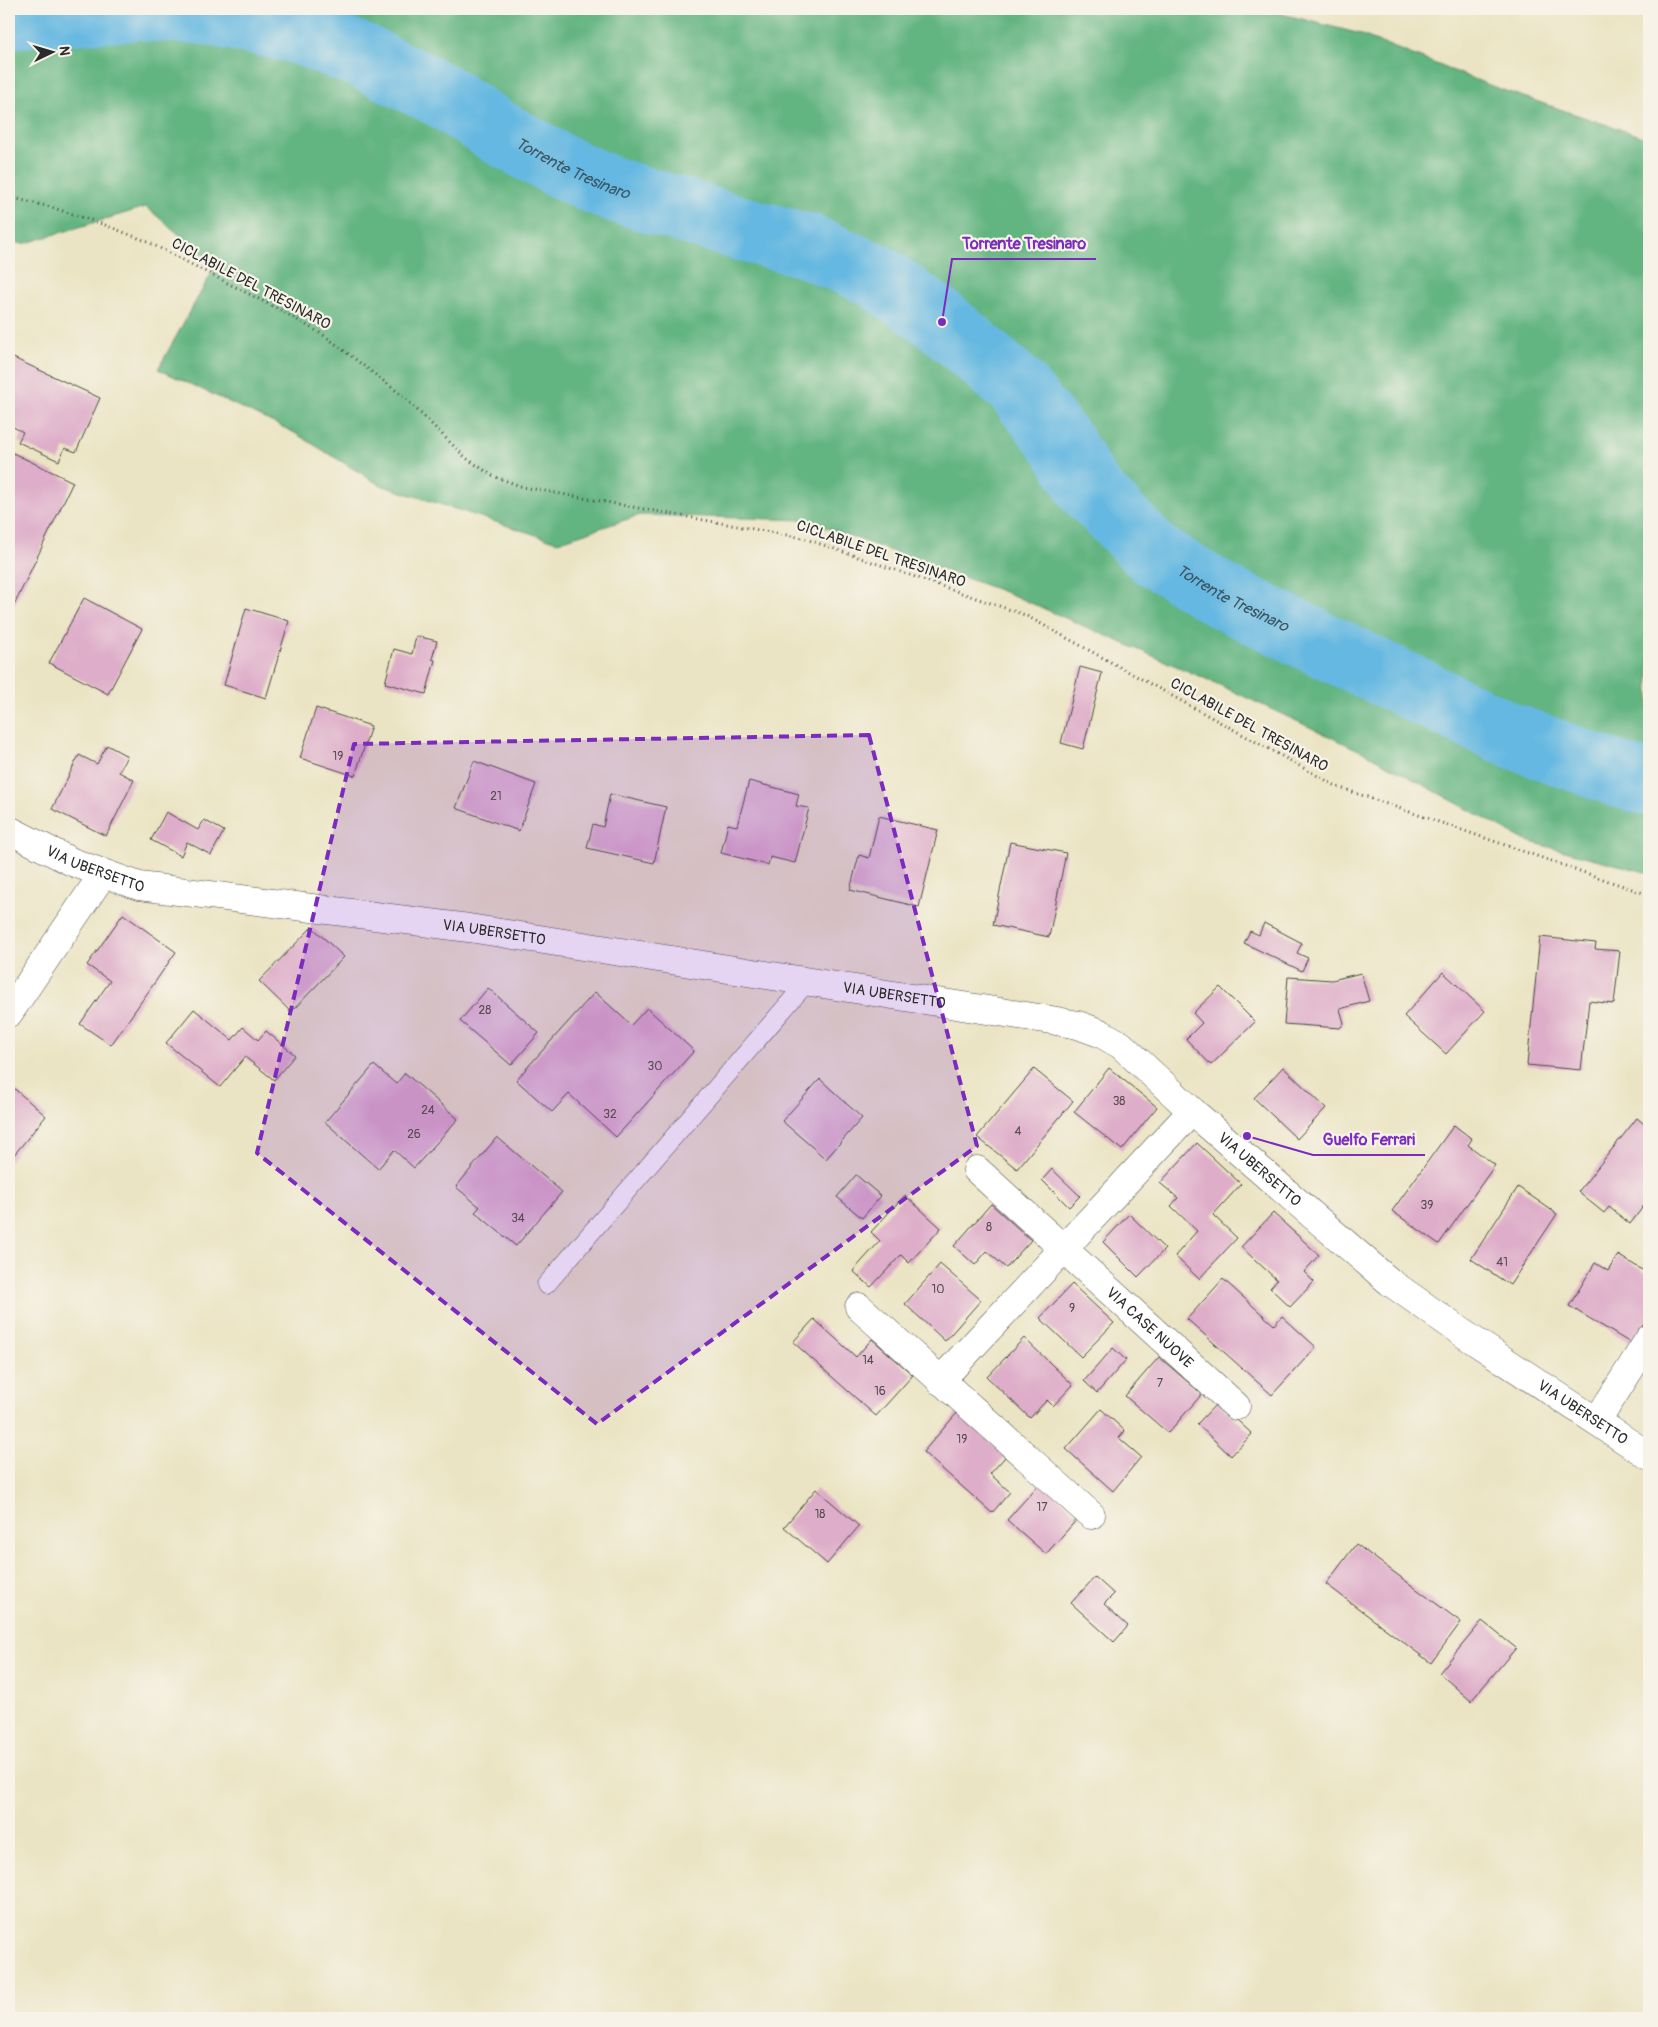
<svg xmlns="http://www.w3.org/2000/svg" width="1658" height="2027" font-family="Pangolin,sans-serif">
	<style>
		.forest { fill: #62b480; stroke: #467056 }
		.lines { fill: none; stroke-linecap: round; stroke-linejoin: round }
		.river { stroke: #65b8e1; stroke-width: 65 }
		.building { fill: #deadc9 }
		.service-casing { stroke: #484742; stroke-width: 19 }
		.minor-casing { stroke: #484742; stroke-width: 29 }
		.path { stroke: #484742; stroke-width: 3; stroke-dasharray: 1 4; stroke-linecap: butt }
		.service { stroke: #fff; stroke-width: 18 }
		.minor { stroke: #fff; stroke-width: 28 }
		.marked { fill: #7b2cbf; fill-opacity: 0.2; stroke: #7b2cbf; stroke-width: 4; stroke-dasharray: 10 6; stroke-linejoin: round }
		.labels { text-anchor: middle; dominant-baseline: central; stroke-width: 4.5; stroke-linejoin: round; paint-order: stroke }
		.number-label { font-size: 12px; fill: #584c52 }
		.street-label { font-size: 15px; fill: #2b2b2b; stroke: #f7f3e8 }
		.water-label { font-size: 16px; font-style: italic; fill: #3c5562; stroke: #f7f3e8 }
		.leader { fill: none; stroke: #7b2cbf; stroke-width: 2 }
		.callout-dot { fill: #7b2cbf; stroke: #f7f3e8; stroke-width: 2 }
		.callout-label { font-size: 16px; text-anchor: middle; font-weight: bold; fill: #7b2cbf; stroke: #f7f3e8; stroke-width: 4.5; stroke-linejoin: round; paint-order: stroke }
	</style>
	<rect width="100%" height="100%" fill="#f7f3e8"/>
	<filter id="ink" filterUnits="userSpaceOnUse"><feTurbulence type="fractalNoise" baseFrequency=".02" numOctaves="2"/><feDisplacementMap in="SourceGraphic" scale="10" xChannelSelector="R" yChannelSelector="G"/><feConvolveMatrix kernelMatrix="1 2 1 2 8 2 1 2 1" color-interpolation-filters="sRGB"/></filter>
	<filter id="wash" filterUnits="userSpaceOnUse"><feTurbulence type="fractalNoise" baseFrequency=".0096" numOctaves="4" result="noise"/><feDisplacementMap in="SourceGraphic" scale="20" xChannelSelector="R" yChannelSelector="G"/><feGaussianBlur stdDeviation="1.12" result="paint"/><feColorMatrix in="noise" values="0 0 0 0 0 0 0 0 0 0 0 0 0 0 0 0 0 1.4 0 .05"/><feComposite in="paint" operator="in"/></filter>
	<g filter="url(#wash)">
		<rect width="100%" height="100%" fill="#ebe4c4"/>
		<!-- forest -->
		<path class="forest" d="M9,9H1263L1357,33L1497,88L1649,139V873L1526,841L1365,753L1213,682L1010,594L805,520L640,515L558,542L380,485L293,432L158,369L216,265L146,207L23,244L9,241Z"/>
		<g class="lines">
			<!-- river -->
			<g class="river">
				<path id="s1" d="M150,9L203,12L296,31L362,56L443,96L500,133L566,169L612,189L739,228L808,246L875,275L942,322L1016,386L1063,445L1089,489L1153,554L1224,597L1510,735L1622,776L1649,783"/>
				<path d="M9,16L127,9"/>
			</g>
		</g>
		<g id="blocks">
			<!-- building -->
			<path class="building" d="M9,356L100,398L76,452L65,448L59,461L18,442L23,432L9,425Z
				M13,453L73,482L9,616V462Z
				M84,598L142,629L108,694L49,663Z
				M246,608L289,621L266,698L224,685Z
				M416,636L437,641L432,659L435,660L426,694L385,683L394,649L412,654Z
				M1080,667L1102,673L1083,749L1061,743Z
				M316,708L371,726L355,776L300,758Z
				M107,745L127,756L119,772L134,780L106,836L52,809L79,755L97,764Z
				M474,761L536,784L519,831L456,808Z
				M749,781L799,794L796,806L809,808L795,863L770,857L768,865L721,853L728,824L737,826Z
				M610,794L666,807L654,863L587,848L593,824L603,827Z
				M166,812L198,830L204,820L224,831L211,855L187,842L181,856L151,840Z
				M879,816L938,830L919,907L850,890L859,855L869,858Z
				M1010,842L1066,853L1049,937L993,925Z
				M123,914L176,952L111,1045L80,1024L110,981L87,965Z
				M1264,923L1302,943L1297,953L1308,958L1302,971L1244,943L1250,931L1259,935Z
				M312,927L344,957L291,1012L259,981Z
				M1540,937L1596,943L1595,949L1620,951L1614,1004L1589,1001L1581,1070L1527,1065Z
				M1443,972L1485,1011L1446,1054L1404,1016Z
				M1361,973L1369,1001L1340,1009L1344,1023L1340,1028L1284,1024L1288,977L1332,980Z
				M1220,987L1255,1022L1211,1065L1186,1039L1202,1023L1193,1013Z
				M488,988L539,1033L511,1065L460,1021Z
				M595,992L631,1025L647,1008L694,1051L616,1137L569,1094L552,1112L516,1080Z
				M194,1009L232,1040L243,1027L258,1040L266,1031L295,1055L274,1080L245,1057L220,1087L166,1043Z
				M374,1065L396,1084L405,1073L458,1119L414,1168L394,1150L378,1169L325,1122Z
				M1283,1067L1326,1108L1297,1139L1254,1098Z
				M1109,1068L1157,1107L1122,1150L1074,1112Z
				M1034,1069L1073,1101L1017,1169L977,1137Z
				M820,1079L862,1118L826,1159L782,1121Z
				M10,1085L46,1116L9,1161V1087Z
				M1637,1118L1649,1128V1199L1630,1224L1609,1207L1604,1213L1578,1192Z
				M1454,1125L1472,1139L1468,1145L1495,1165L1439,1244L1392,1211Z
				M497,1137L562,1192L516,1246L475,1212L480,1207L456,1187Z
				M1197,1143L1241,1184L1213,1215L1237,1238L1199,1279L1175,1256L1197,1231L1171,1206L1178,1198L1160,1183Z
				M1052,1169L1080,1196L1069,1207L1042,1180Z
				M856,1175L881,1196L862,1218L837,1197Z
				M1518,1187L1557,1214L1510,1285L1471,1259Z
				M905,1195L941,1228L909,1263L901,1255L871,1287L853,1271L880,1241L871,1232Z
				M991,1204L1031,1240L1006,1268L987,1251L975,1265L954,1246Z
				M1273,1213L1319,1255L1304,1272L1314,1282L1290,1307L1270,1288L1277,1280L1241,1247Z
				M1129,1214L1165,1249L1138,1277L1103,1242Z
				M1618,1255L1649,1274V1315L1632,1344L1569,1306L1595,1263L1608,1271Z
				M940,1264L981,1300L945,1341L905,1304Z
				M1223,1279L1274,1325L1282,1316L1316,1347L1272,1395L1187,1319Z
				M1072,1284L1114,1323L1081,1357L1040,1318Z
				M814,1319L856,1357L872,1339L913,1375L876,1416L793,1342Z
				M1024,1338L1073,1385L1053,1406L1047,1400L1030,1418L987,1377Z
				M1113,1348L1126,1360L1097,1393L1084,1381Z
				M1159,1357L1202,1394L1168,1433L1125,1396Z
				M1218,1402L1252,1434L1231,1456L1197,1424Z
				M1101,1409L1125,1431L1119,1438L1141,1457L1113,1491L1066,1449Z
				M957,1413L1006,1456L990,1474L1010,1492L992,1513L923,1452Z
				M1041,1482L1080,1516L1046,1554L1007,1520Z
				M816,1489L859,1526L827,1564L784,1527Z
				M1356,1544L1461,1622L1431,1663L1326,1584Z
				M1095,1577L1114,1594L1104,1604L1128,1626L1114,1642L1071,1603Z
				M1482,1621L1516,1648L1471,1701L1439,1673Z"/>
		</g>
	</g>
	<g filter="url(#ink)">
		<use href="#blocks" fill-opacity="0" stroke="#484742" stroke-width="1"/>
		<g class="lines">
			<defs>
				<path id="service" d="M546,1285L808,981"/>
				<g id="minor">
					<path id="s2" d="M9,830L72,862L139,886L469,928L1051,1020L1078,1025L1100,1033L1121,1045L1192,1111L1390,1282L1461,1332L1649,1456"/>
					<path d="M9,1013L103,874"/>
					<path id="s3" d="M977,1170L1236,1406"/>
					<path d="M859,1307L1091,1515"/>
					<path d="M940,1381L1192,1111"/>
					<path d="M1597,1421L1649,1339"/>
				</g>
			</defs>
			<!-- service casing -->
			<use href="#service" class="service-casing"/>
			<!-- minor casing -->
			<use href="#minor" class="minor-casing"/>
			<!-- path -->
			<path class="path" d="M9,197L51,207L105,225L146,241L282,311L325,336L403,396L466,458L493,476L523,487L803,538L1025,615L1338,787L1649,895"/>
			<!-- service -->
			<use href="#service" class="service"/>
			<!-- minor -->
			<use href="#minor" class="minor"/>
		</g>
	</g>
	<!-- marked area -->
	<path class="marked" d="M869,735L977,1146L597,1424L257,1153L354,744Z"/>
	<g class="labels">
		<!-- number labels -->
		<g class="number-label">
			<text x="338" y="756">19</text>
			<text x="496" y="796">21</text>
			<text x="485" y="1010">28</text>
			<text x="655" y="1066">30</text>
			<text x="1119" y="1101">38</text>
			<text x="428" y="1110">24</text>
			<text x="610" y="1114">32</text>
			<text x="1018" y="1131">4</text>
			<text x="414" y="1134">26</text>
			<text x="1427" y="1205">39</text>
			<text x="518" y="1218">34</text>
			<text x="989" y="1227">8</text>
			<text x="1502" y="1262">41</text>
			<text x="938" y="1289">10</text>
			<text x="1072" y="1308">9</text>
			<text x="868" y="1360">14</text>
			<text x="1160" y="1383">7</text>
			<text x="880" y="1391">16</text>
			<text x="962" y="1439">19</text>
			<text x="1042" y="1507">17</text>
			<text x="820" y="1514">18</text>
		</g>
		<!-- street labels -->
		<g class="street-label">
			<text transform="translate(251 284) rotate(28)">CICLABILE DEL TRESINARO</text>
			<text transform="translate(881 554) rotate(19)">CICLABILE DEL TRESINARO</text>
			<text transform="translate(1249 725) rotate(29)">CICLABILE DEL TRESINARO</text>
			<text stroke="none"><textPath href="#s2" startOffset="95">VIA UBERSETTO</textPath></text>
			<text stroke="none"><textPath href="#s2" startOffset="500">VIA UBERSETTO</textPath></text>
			<text stroke="none"><textPath href="#s2" startOffset="905">VIA UBERSETTO</textPath></text>
			<text stroke="none"><textPath href="#s2" startOffset="1325">VIA UBERSETTO</textPath></text>
			<text stroke="none"><textPath href="#s3" startOffset="234">VIA CASE NUOVE</textPath></text>
			<text stroke="none"><textPath href="#s2" startOffset="1730">VIA UBERSETTO</textPath></text>
		</g>
		<!-- water labels -->
		<g class="water-label">
			<text stroke="none"><textPath href="#s1" startOffset="458">Torrente Tresinaro</textPath></text>
			<text stroke="none"><textPath href="#s1" startOffset="1268">Torrente Tresinaro</textPath></text>
		</g>
	</g>
	<!-- callouts -->
	<path class="leader" d="M942 322L952 259H1096M1247 1136L1313 1155H1425"/>
	<g class="callout-dot">
		<circle cx="942" cy="322" r="5"/>
		<circle cx="1247" cy="1136" r="5"/>
	</g>
	<g class="callout-label">
		<text x="1024" y="249">Torrente Tresinaro</text>
		<text x="1369" y="1145">Guelfo Ferrari</text>
	</g>
	<!-- margin -->
	<rect width="1658" height="2027" fill="none" stroke="#f7f3e8" stroke-width="30"/>
	<!-- north arrow -->
	<g transform="translate(52 52) rotate(85)" stroke="#f7f3e8" stroke-width="4" paint-order="stroke">
	<path d="M0-4L9 19L0 12L-9 19Z" fill="#2b2b2b"/>
	<text y="-8" font-size="14" font-weight="bold" text-anchor="middle" fill="#2b2b2b">N</text>
	</g>
</svg>
